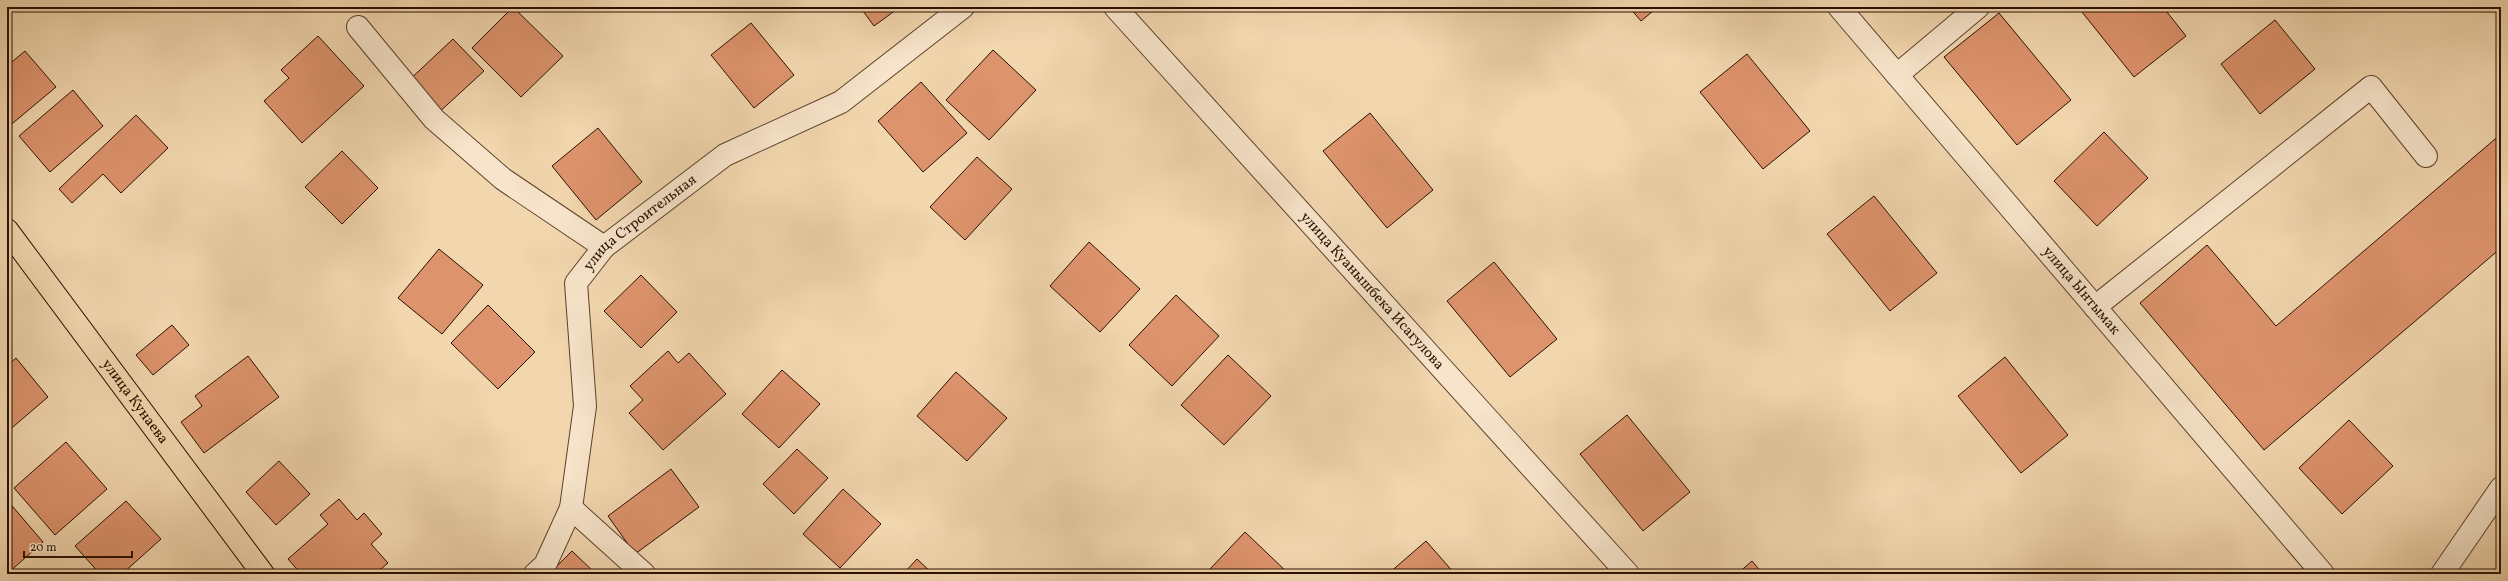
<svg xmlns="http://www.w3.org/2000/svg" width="2508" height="581" font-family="Vollkorn,serif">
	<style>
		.building { fill: #dd936c; stroke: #2a1001 }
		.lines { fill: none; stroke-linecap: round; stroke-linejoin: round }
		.minor-casing { stroke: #5c422c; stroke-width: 24 }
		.major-casing { stroke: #2a1001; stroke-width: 24 }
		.minor { stroke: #f7e4ca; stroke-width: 22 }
		.major { stroke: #f2d6ae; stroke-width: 22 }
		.labels { text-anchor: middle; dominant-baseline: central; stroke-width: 3; stroke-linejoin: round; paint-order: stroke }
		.street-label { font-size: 15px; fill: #2a1001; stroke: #f7e4ca }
	</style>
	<rect width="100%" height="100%" fill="#f2d6ae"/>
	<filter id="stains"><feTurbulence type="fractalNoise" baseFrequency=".005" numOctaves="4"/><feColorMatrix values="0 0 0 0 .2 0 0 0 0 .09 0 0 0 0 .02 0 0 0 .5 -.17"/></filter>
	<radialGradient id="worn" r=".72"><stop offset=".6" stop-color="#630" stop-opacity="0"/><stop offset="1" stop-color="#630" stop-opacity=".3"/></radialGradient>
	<!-- building -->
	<path class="building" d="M513,7L563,56L521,97L472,48Z
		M860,7H900L874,26Z
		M1629,7H1658L1641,21Z
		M2078,7H2163L2186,36L2134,77Z
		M1999,13L2071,100L2017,145L1944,57Z
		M2275,20L2315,69L2260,114L2221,64Z
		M751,23L794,75L754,108L711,55Z
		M318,36L364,86L302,143L264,101L289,78L281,70Z
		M453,39L484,71L436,115L406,83Z
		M993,50L1036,90L989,140L946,100Z
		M25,51L56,87L7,128V66Z
		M1747,54L1810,131L1763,169L1700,92Z
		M921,82L967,133L923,172L878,121Z
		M73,90L103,126L50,172L19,136Z
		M1370,113L1433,190L1387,228L1323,151Z
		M136,115L168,148L121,193L103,174L72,203L59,189Z
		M598,128L642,182L596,220L552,166Z
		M2104,132L2148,178L2097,226L2054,181Z
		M2501,134V248L2264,450L2140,303L2207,245L2276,326Z
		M342,151L378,188L342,224L305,187Z
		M977,157L1012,189L965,240L930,207Z
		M1874,196L1937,273L1890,311L1827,234Z
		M1089,242L1140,289L1100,332L1050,286Z
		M439,249L483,285L442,334L398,298Z
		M1494,262L1557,339L1510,377L1447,301Z
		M641,275L677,312L641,348L604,311Z
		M1176,295L1219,336L1172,386L1129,345Z
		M488,305L535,352L498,389L451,343Z
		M172,325L189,345L153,375L136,355Z
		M668,351L678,363L689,353L726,394L663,450L629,413L643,400L630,386Z
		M1228,355L1271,396L1224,445L1181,405Z
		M248,356L279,397L204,453L181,422L202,406L195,396Z
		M2005,357L2068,435L2021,473L1958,396Z
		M16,358L48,397L7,432V366Z
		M782,370L820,404L779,448L742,414Z
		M956,372L1007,418L967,461L917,416Z
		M1627,415L1690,492L1643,531L1580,454Z
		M2349,420L2393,466L2342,514L2299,468Z
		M66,442L107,489L55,535L14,488Z
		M797,449L828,478L794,514L763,484Z
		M279,461L310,494L276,525L246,492Z
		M671,469L699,507L635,554L608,516Z
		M843,489L881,524L840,568L803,534Z
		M339,499L357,520L364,513L382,534L371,544L388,563L375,574H301L288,559L328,524L320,515Z
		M7,500L43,542L7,574Z
		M126,501L161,539L122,574H100L75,546Z
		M1245,532L1289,574H1216L1210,569Z
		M1426,541L1455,574H1388Z
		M572,551L596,574H549Z
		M917,559L933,574H903Z
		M1752,561L1763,574H1737Z"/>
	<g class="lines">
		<defs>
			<g id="minor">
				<path id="s1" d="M1115,7L1628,574"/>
				<path id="s2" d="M1839,7L2323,574"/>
				<path d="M358,27L434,119L503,179L604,247"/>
				<path d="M1897,75L1978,7"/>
				<path d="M2095,307L2371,87L2426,156"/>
				<path d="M571,508L644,574"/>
				<path id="s3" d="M535,574L545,565L571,508L585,406L576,283L604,247L725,155L841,102L963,7"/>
				<path d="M2442,574L2501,488"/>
			</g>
			<g id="major">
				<path id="s4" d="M7,230L263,574"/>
			</g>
		</defs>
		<!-- minor casing -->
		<use href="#minor" class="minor-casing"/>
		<!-- major casing -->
		<use href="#major" class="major-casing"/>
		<!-- minor -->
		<use href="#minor" class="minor"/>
		<!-- major -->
		<use href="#major" class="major"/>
	</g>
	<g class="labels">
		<!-- street labels -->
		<g class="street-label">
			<text stroke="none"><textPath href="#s3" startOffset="391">улица Строительная</textPath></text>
			<text stroke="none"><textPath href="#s1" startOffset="383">улица Куанышбека Исагулова</textPath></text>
			<text stroke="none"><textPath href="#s2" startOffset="373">улица Ынтымак</textPath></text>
			<text stroke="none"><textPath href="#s4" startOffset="214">улица Кунаева</textPath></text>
		</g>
	</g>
	<!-- margin -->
	<rect width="2508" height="581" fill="none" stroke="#f2d6ae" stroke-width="24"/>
	<rect x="8" y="8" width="2492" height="565" fill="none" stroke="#2a1001" stroke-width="2"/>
	<rect x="12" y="12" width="2484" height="557" fill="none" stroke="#2a1001"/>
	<!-- scale -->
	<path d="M24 551v6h108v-6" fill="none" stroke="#2a1001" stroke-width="2"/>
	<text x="30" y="551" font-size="12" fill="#2a1001" stroke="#f7e4ca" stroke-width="3" paint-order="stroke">20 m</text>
	<rect width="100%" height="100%" filter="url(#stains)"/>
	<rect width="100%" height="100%" fill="url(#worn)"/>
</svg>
